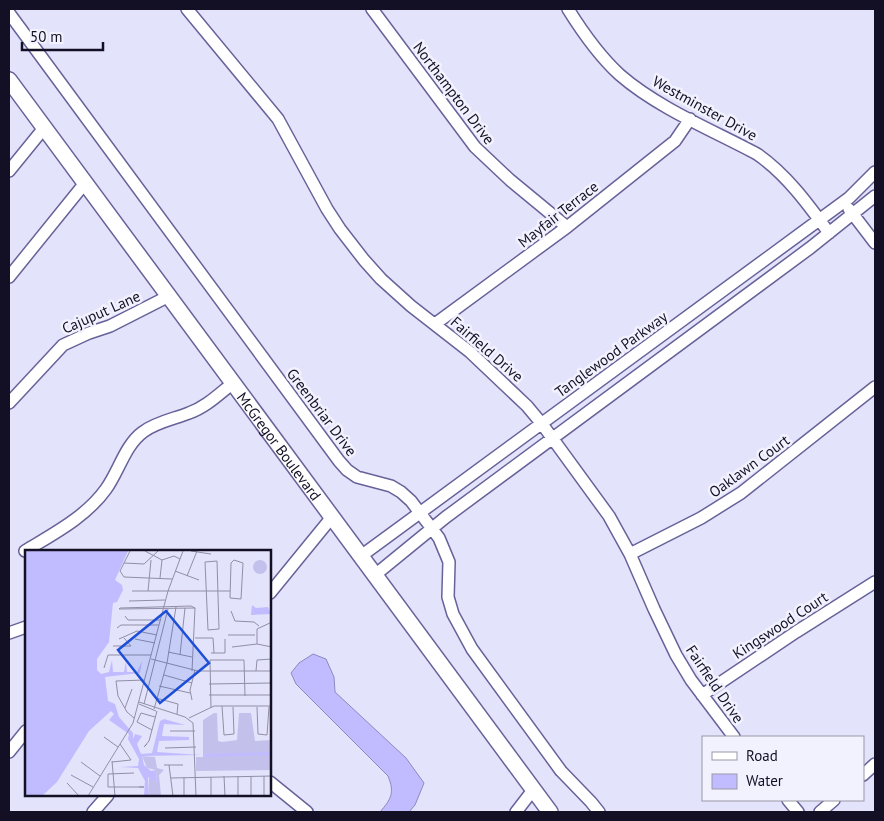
<svg xmlns="http://www.w3.org/2000/svg" width="884" height="821" font-family="'PT Sans',sans-serif">
	<style>
		.water { fill: #c1bcff; stroke: #8d88be }
		.lines { fill: none; stroke-linecap: round; stroke-linejoin: round }
		.minor-casing { stroke: #676298; stroke-width: 14 }
		.major-casing { stroke: #676298; stroke-width: 18 }
		.minor { stroke: #fff; stroke-width: 11 }
		.major { stroke: #fff; stroke-width: 15 }
		.labels { text-anchor: middle; dominant-baseline: central; stroke-width: 5; stroke-linejoin: round; paint-order: stroke }
		.street-label { font-size: 15px; fill: #131025; stroke: #f2f2fe }
		.inset-road { fill: none; stroke: #908fa6; stroke-width: 1 }
		.view { fill: #1d4ed8; fill-opacity: 0.15; stroke: #1d4ed8; stroke-width: 2.5 }
		.inset-edge { fill: none; stroke: #131025; stroke-width: 2.5 }
	</style>
	<rect width="100%" height="100%" fill="#e4e3fc"/>
	<!-- water -->
	<path class="water" d="M313,654L326,659L334,677L335,692L406,758L424,783L415,805L409,812H380C391,799 395,793 388,776L296,684L291,673L299,663Z"/>
	<g class="lines">
		<defs>
			<path id="minor" d="M187,9L278,119L327,209L340,229L364,260L381,279L411,306L470,352L527,406L542,424L609,516L630,554L654,609L676,655L691,680L734,737
				M372,9L475,147L510,180L567,227
				M568,9C583,33 599,56 620,75C658,108 712,130 757,154C786,174 808,204 829,233
				M9,13L339,461L347,470L357,477L391,486L401,492L411,501L439,538L449,562L448,597L453,614L472,649L561,771L591,802L599,812
				M9,171L44,128
				M849,209L875,243
				M9,277L85,183
				M435,324L567,227L675,141L690,119
				M9,403L63,345L89,333L110,326L169,296
				M25,551C53,534 86,517 106,489C119,471 125,445 143,432C156,422 174,419 189,413C206,407 219,394 233,383
				M630,554L701,518L741,493L875,387
				M361,556L819,220L849,198L875,172
				M375,575L446,517L810,248L875,196
				M270,593L332,517
				M9,633L26,627
				M702,695L796,632L875,582
				M9,752L26,731
				M863,775L875,764
				M270,782L307,812
				M788,800L798,812
				M93,812L108,795
				M516,812L533,790
				M820,812L834,800"/>
			<g id="major">
				<path id="s1" d="M9,80L550,812"/>
			</g>
		</defs>
		<!-- minor casing -->
		<use href="#minor" class="minor-casing"/>
		<!-- major casing -->
		<use href="#major" class="major-casing"/>
		<!-- minor -->
		<use href="#minor" class="minor"/>
		<!-- major -->
		<use href="#major" class="major"/>
	</g>
	<g class="labels">
		<!-- street labels -->
		<g class="street-label">
			<text transform="translate(454 93) rotate(53)">Northampton Drive</text>
			<text transform="translate(705 108) rotate(29)">Westminster Drive</text>
			<text transform="translate(558 214) rotate(-38)">Mayfair Terrace</text>
			<text transform="translate(101 312) rotate(-24)">Cajuput Lane</text>
			<text transform="translate(487 349) rotate(41)">Fairfield Drive</text>
			<text transform="translate(611 354) rotate(-36)">Tanglewood Parkway</text>
			<text transform="translate(322 412) rotate(53)">Greenbriar Drive</text>
			<text stroke="none"><textPath href="#s1" startOffset="455">McGregor Boulevard</textPath></text>
			<text transform="translate(749 466) rotate(-36)">Oaklawn Court</text>
			<text transform="translate(780 625) rotate(-33)">Kingswood Court</text>
			<text transform="translate(715 684) rotate(56)">Fairfield Drive</text>
		</g>
	</g>
	<!-- overview -->
	<g transform="translate(25 550)">
		<rect width="246" height="246" fill="#e4e3fc"/>
		<path d="M228 17a7 7 0 1 1 14 0a7 7 0 1 1-14 0ZM189,163H192L193,191L197,192L212,190L214,163H226L230,191L246,190V220L171,221V207H178V170ZM117,206L130,207L132,218L139,220L134,225L136,246H124V227L132,233L131,220L122,218Z" fill="#c3c1eb"/>
		<path d="M0,1H103L90,30L97,35L98,40L92,52L88,53L84,92L72,109V120L76,124L84,122L87,110L88,122H99L101,111L102,122H112L117,111L115,123L80,127L83,151L90,154L94,167L108,183V189L110,184L117,186L112,194L116,204L127,203L135,171L139,169L160,175L139,174L137,186L164,187V190L134,191L132,202L176,205L117,206L119,215L126,221L131,220L132,233L123,227L124,246H119L120,231L113,218L95,217L113,216L114,209L103,189L104,184L84,170L89,164L86,161L64,181L32,232L17,246H0ZM227,55L231,58L243,57L246,64L226,65ZM246,202V205L179,207V204Z" fill="#c1bcff"/>
		<path class="inset-road" d="M105,1L95,21L99,27L147,29M120,1L137,10L149,6L155,9M166,1L186,4M209,10L218,13L216,49L205,48L206,13ZM192,11L194,79L183,80L180,12ZM99,13L119,14L133,1M150,21L174,30M162,26L172,1M135,28L137,10M107,41H205M123,41L126,10M104,51L140,50M166,56L170,58L94,59L95,58ZM206,61L210,71L229,72L234,76M100,66L103,70H136M92,78L96,75H134M203,85H230M170,88H188L189,103M94,89L112,81L132,85M110,89L130,93M232,94V79L247,72M232,94L247,97M88,96H106L99,88M207,97L232,94M143,102L167,107M186,103H200V89M155,105L160,58M126,109L173,121H247M79,118L83,105H126M167,121L170,58M231,121L232,110L247,109M139,125L167,133M184,134L247,133M134,136L165,143M184,145H247M131,148L153,154L152,164M167,150L165,140L170,120M114,152L160,167L168,173L171,246M114,154L131,161M119,154L143,59M197,156L199,185L209,184L208,157M232,157L233,184L242,185L244,157M100,158L107,139M186,158L185,110H219L220,146M129,159L142,113L151,57M109,168L102,162L93,146L91,131L120,130M164,168L189,156H247M127,180L112,172L116,163L130,167M145,181H170M79,187L93,197M122,194L119,197L124,191L132,161M140,198L171,197M87,211L90,246M56,212L75,226M87,212L106,210L95,194M139,215H158M144,215L148,246M109,223L83,224V237H119H114M46,225L68,237M199,226L200,246M213,226V246M226,226V246M239,226V246M159,227V246M186,227V246M146,228L247,226M42,233L54,246M63,246L108,173L143,41L158,1"/>
		<path class="view" d="M141,61L184,113L135,153L93,100Z"/>
		<rect width="246" height="246" class="inset-edge"/>
	</g>
	<!-- border -->
	<rect width="884" height="821" fill="none" stroke="#131025" stroke-width="20"/>
	<!-- legend -->
	<rect x="702" y="736" width="162" height="65" fill="#f2f2fe" stroke="#9998a7"/>
	<rect x="712" y="752" width="25" height="8" fill="#ffffff" stroke="#9998a7"/>
	<text x="746" y="761" font-size="15" fill="#131025">Road</text>
	<rect x="712" y="774" width="25" height="15" fill="#c1bcff" stroke="#9998a7"/>
	<text x="746" y="786" font-size="15" fill="#131025">Water</text>
	<!-- scale -->
	<path d="M22 42v8h81v-8" fill="none" stroke="#131025" stroke-width="2.5"/>
	<text x="30" y="42" font-size="15" fill="#131025" stroke="#f2f2fe" stroke-width="4" paint-order="stroke">50 m</text>
</svg>
